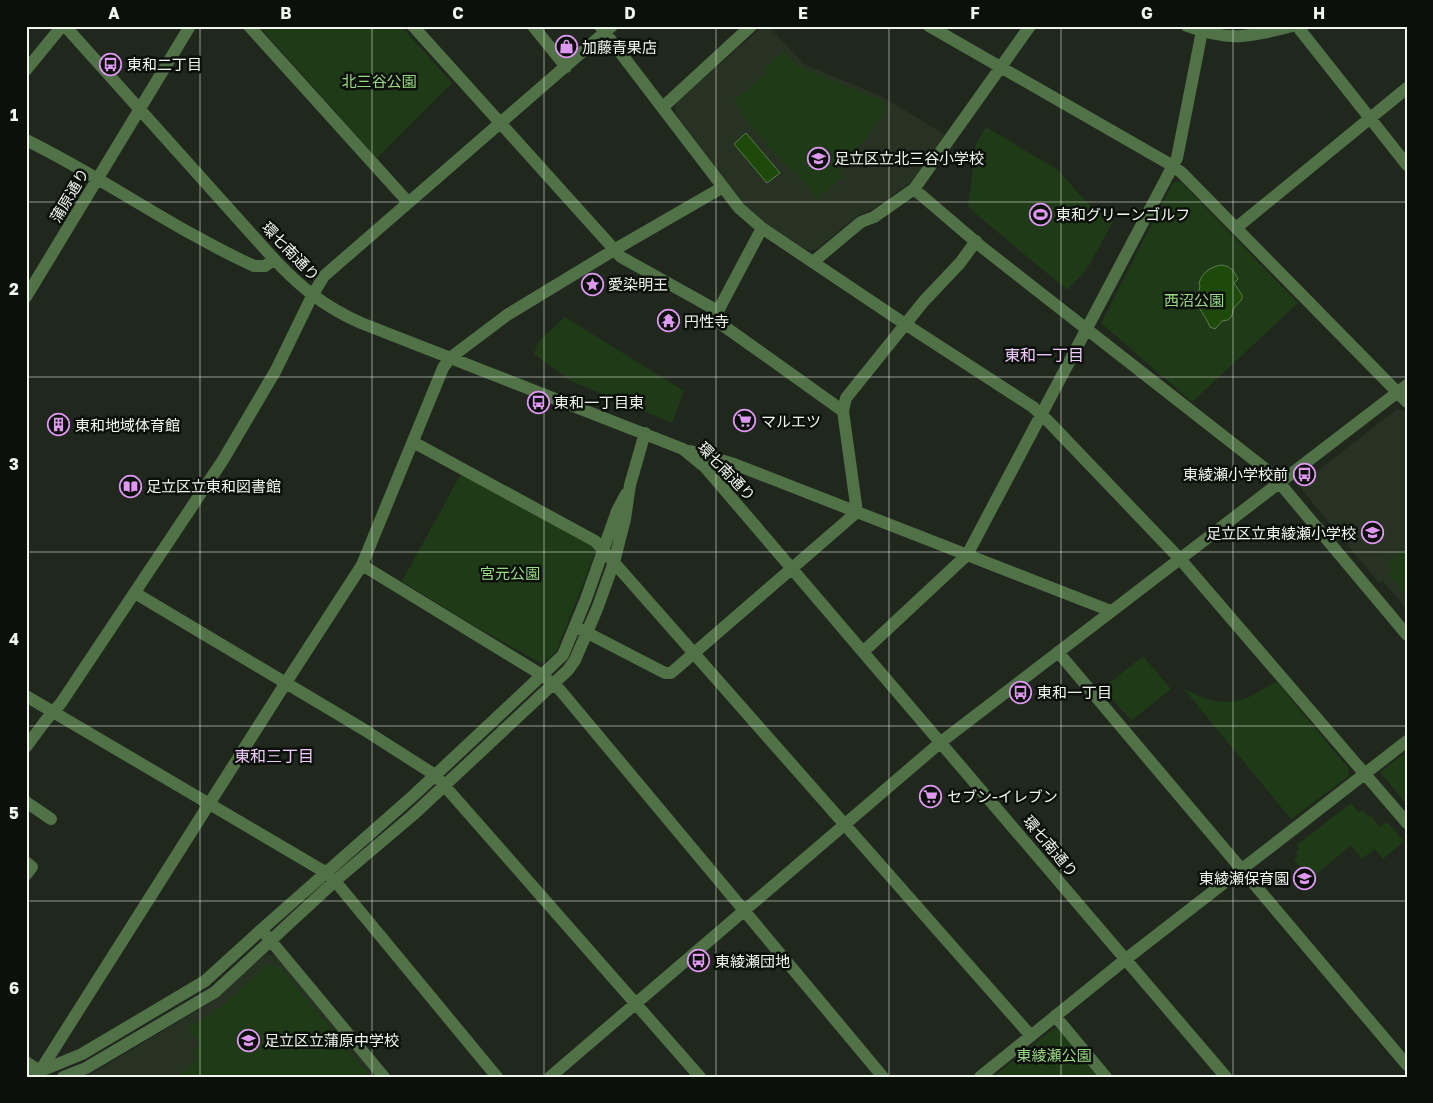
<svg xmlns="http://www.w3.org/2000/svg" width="1433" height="1103" font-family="'Golos Text','Noto Sans JP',sans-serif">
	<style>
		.built { fill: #273223 }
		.green { fill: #1f3a16 }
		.water { fill: #1d490b; stroke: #5d7d4f }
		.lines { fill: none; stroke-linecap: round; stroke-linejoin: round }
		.minor { stroke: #517147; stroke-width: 12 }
		.grid { fill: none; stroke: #f1f6ef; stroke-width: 1; stroke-opacity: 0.55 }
		.labels { text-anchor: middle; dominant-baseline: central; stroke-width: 5; stroke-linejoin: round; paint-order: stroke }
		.poi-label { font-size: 15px; fill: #f1f6ef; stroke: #0c100b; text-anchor: start }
		.park-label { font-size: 15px; fill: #99da85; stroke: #0c100b }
		.street-label { font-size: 15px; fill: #f1f6ef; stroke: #0c100b }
		.neighbourhood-label { font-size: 16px; fill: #f1cafd; stroke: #0c100b }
		.neatline { fill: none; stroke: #f1f6ef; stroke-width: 2 }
		.grid-label { font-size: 16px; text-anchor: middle; font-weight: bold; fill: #f1f6ef }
	</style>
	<rect width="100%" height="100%" fill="#20281e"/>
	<!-- built -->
	<path class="built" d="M763,26H768L804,64L883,97L945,135L911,182L873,209L857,216L817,249L807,250L764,222L741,202L675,113L676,103Z
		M1397,409L1407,412V610L1383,581L1379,583L1299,486Z
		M266,954L278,956L378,1077H86L212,1002Z"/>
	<!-- green -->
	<path class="green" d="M259,26H401L452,83L377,158Z
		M784,52L798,66L883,101L888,110L840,171L844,176L817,199L793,169L790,171L741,114L742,111L734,101L766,73L763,69Z
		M986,127L1058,170L1089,205L1114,220L1087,269L1067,290L968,207L976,144Z
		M1180,181L1298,303L1192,402L1101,323L1173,183Z
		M565,317L684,391L672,423L571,381L534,354L538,342Z
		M462,472L592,546L595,553L557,650L548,659L541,663L473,625L402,581Z
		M1407,547V597L1388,573L1393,569L1388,562Z
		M1143,656L1171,689L1131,721L1103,688Z
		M1277,682L1348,768L1349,776L1291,819L1183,688C1206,701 1228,708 1253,695C1261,691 1267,685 1277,682Z
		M1407,751V805L1380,772Z
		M1351,803L1359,813L1363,810L1369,817L1371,816L1380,827L1387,822L1404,841L1383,859L1375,849L1362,859L1351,845L1310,880L1294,859L1298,856L1296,853L1299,849L1297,845Z
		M268,964L279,966L371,1077H177L198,1059L192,1052L201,1045L187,1028L217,1010Z
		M1053,1029L1060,1030L1100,1077H993Z"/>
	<!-- water -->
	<path class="water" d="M746,133L780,173L767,183L734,144Z
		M1221,265C1231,266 1234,271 1238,279L1234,283L1242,295V299L1233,309L1232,316L1228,320L1222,321L1215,329L1210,327C1201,306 1194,311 1200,286L1199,283C1202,273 1210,267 1221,265Z"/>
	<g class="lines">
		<!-- minor -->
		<path class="minor" d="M65,26L274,259C301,288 325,307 361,323L683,449L705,467L1226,1077
			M249,26L408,202
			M413,26L621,257L718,311
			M533,26L566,67
			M600,26L739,208L762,228L905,324L1033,407L1049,422L1180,559L1407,823
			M929,26L1173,166L1182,173L1407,402
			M1187,26C1230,42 1249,37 1292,26
			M1297,26L1407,165
			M26,70L62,26
			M663,107L751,26
			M26,140C104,178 175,230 254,266H265L274,259
			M914,189L983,248L1272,474L1407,635
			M762,228L718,311L721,324L843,411
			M1236,228L1407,88
			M813,262L861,222L874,217L914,189L1030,26
			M26,297L190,26
			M413,442L595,541L1031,1036
			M690,451L734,464L1111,611
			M362,565L542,675L560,690L883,1077
			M135,593L363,729L435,775L700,1077
			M580,629L665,673H671L857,512L843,411L846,398L924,301L960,263L976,241
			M864,651L967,555L1177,158L1202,31
			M1058,652L1407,1065
			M26,696L325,872L335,881L497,1077
			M26,747L46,720L61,703L223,460L276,370L312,296L324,276L612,26
			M26,802L51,819
			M26,862L32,867L26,875
			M266,935L384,1077
			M1055,1016L1106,1077
			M26,1062L40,1071L41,1077
			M40,1071L285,684L362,565L443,368L450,358L507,315L614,250L723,187
			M26,1077L82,1054L205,981L261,930L414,795L542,675L563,655L586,599L617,511L626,494
			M63,1077L86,1068L215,992L335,881L413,815L568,670L575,660L597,609L614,562L625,519L630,485L645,433
			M550,1077L941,742L1407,385
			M980,1077L1126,959L1407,741"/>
	</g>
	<!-- grid -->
	<path class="grid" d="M200,26V1077M372,26V1077M544,26V1077M716,26V1077M889,26V1077M1061,26V1077M1233,26V1077M26,202H1407M26,377H1407M26,552H1407M26,726H1407M26,901H1407"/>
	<!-- icons -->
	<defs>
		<symbol id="shop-ring" viewBox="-11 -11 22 22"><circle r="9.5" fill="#0c100b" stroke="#de98f2" stroke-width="1.5"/><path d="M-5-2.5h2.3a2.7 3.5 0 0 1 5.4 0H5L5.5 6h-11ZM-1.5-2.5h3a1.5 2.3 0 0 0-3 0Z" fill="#de98f2"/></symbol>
		<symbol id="bus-ring" viewBox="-11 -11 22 22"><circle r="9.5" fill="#0c100b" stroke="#de98f2" stroke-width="1.5"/><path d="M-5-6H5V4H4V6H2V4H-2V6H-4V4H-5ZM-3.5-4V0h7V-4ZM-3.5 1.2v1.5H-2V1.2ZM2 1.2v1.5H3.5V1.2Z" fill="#de98f2"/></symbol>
		<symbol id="school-ring" viewBox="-11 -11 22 22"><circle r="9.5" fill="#0c100b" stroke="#de98f2" stroke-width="1.5"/><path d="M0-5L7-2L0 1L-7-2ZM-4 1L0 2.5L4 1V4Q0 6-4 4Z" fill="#de98f2"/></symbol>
		<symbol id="stadium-ring" viewBox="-11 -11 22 22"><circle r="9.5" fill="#0c100b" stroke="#de98f2" stroke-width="1.5"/><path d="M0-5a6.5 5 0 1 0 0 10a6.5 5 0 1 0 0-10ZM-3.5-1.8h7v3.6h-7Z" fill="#de98f2"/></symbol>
		<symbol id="sight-ring" viewBox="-11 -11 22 22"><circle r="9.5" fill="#0c100b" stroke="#de98f2" stroke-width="1.5"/><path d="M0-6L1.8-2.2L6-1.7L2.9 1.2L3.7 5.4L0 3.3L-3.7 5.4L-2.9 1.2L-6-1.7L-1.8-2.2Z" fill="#de98f2"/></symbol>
		<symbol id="temple-ring" viewBox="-11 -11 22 22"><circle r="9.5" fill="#0c100b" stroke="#de98f2" stroke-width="1.5"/><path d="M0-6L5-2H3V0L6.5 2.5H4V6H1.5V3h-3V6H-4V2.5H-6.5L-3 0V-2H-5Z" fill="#de98f2"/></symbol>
		<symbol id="supermarket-ring" viewBox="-11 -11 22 22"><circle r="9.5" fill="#0c100b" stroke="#de98f2" stroke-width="1.5"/><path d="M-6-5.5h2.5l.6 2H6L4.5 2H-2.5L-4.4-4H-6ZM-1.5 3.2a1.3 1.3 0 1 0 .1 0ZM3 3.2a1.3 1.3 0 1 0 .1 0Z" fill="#de98f2"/></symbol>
		<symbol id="building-ring" viewBox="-11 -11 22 22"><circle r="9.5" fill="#0c100b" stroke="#de98f2" stroke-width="1.5"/><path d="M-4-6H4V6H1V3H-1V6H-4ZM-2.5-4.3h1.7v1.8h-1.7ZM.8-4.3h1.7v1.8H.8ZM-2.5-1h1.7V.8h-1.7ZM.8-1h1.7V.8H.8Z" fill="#de98f2"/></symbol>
		<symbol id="library-ring" viewBox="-11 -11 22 22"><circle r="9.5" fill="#0c100b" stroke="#de98f2" stroke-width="1.5"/><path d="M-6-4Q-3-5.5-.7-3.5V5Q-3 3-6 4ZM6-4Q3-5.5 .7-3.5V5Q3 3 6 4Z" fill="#de98f2"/></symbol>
	</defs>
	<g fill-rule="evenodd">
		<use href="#shop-ring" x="554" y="34" width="25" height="25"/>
		<use href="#bus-ring" x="98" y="52" width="25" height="25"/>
		<use href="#school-ring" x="806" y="146" width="25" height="25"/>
		<use href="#stadium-ring" x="1028" y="202" width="25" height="25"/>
		<use href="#sight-ring" x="580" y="272" width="25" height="25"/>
		<use href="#temple-ring" x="656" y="308" width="25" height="25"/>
		<use href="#bus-ring" x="526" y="390" width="25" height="25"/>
		<use href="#supermarket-ring" x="732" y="408" width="25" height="25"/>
		<use href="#building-ring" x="46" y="412" width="25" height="25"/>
		<use href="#bus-ring" x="1292" y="462" width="25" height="25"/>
		<use href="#library-ring" x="118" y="474" width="25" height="25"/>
		<use href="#school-ring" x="1360" y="520" width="25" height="25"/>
		<use href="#bus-ring" x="1008" y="680" width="25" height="25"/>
		<use href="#supermarket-ring" x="918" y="784" width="25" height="25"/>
		<use href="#school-ring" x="1292" y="866" width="25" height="25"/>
		<use href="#bus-ring" x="686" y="948" width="25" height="25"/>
		<use href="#school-ring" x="236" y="1028" width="25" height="25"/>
	</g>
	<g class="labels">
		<!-- poi labels -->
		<g class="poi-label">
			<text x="582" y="47">加藤青果店</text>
			<text x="127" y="64">東和二丁目</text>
			<text x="834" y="158">足立区立北三谷小学校</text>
			<text x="1056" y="214">東和グリーンゴルフ</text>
			<text x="608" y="284">愛染明王</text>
			<text x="684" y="321">円性寺</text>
			<text x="554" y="402">東和一丁目東</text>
			<text x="761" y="421">マルエツ</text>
			<text x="75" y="425">東和地域体育館</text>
			<text x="1288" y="474" text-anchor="end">東綾瀬小学校前</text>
			<text x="146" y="486">足立区立東和図書館</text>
			<text x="1356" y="533" text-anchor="end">足立区立東綾瀬小学校</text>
			<text x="1037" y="692">東和一丁目</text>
			<text x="947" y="796">セブン-イレブン</text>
			<text x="1289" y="878" text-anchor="end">東綾瀬保育園</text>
			<text x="715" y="961">東綾瀬団地</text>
			<text x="264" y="1040">足立区立蒲原中学校</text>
		</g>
		<!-- park labels -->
		<g class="park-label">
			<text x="379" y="81">北三谷公園</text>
			<text x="1194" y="300">西沼公園</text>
			<text x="510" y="573">宮元公園</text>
			<text x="1054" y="1055">東綾瀬公園</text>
		</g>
		<!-- street labels -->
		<g class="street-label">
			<text transform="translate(69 195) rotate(-59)">蒲原通り</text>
			<text transform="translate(291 251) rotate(46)">環七南通り</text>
			<text transform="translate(727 471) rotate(46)">環七南通り</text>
			<text transform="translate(1051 846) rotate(50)">環七南通り</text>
		</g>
		<!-- neighbourhood labels -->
		<g class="neighbourhood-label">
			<text x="1044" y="355">東和一丁目</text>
			<text x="274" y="756">東和三丁目</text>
		</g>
	</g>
	<!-- border -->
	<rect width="1433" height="1103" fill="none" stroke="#0c100b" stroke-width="55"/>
	<rect x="28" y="28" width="1378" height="1048" class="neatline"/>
	<g class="grid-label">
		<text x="114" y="19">A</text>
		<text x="286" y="19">B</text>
		<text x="458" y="19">C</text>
		<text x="630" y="19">D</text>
		<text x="803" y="19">E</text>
		<text x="975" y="19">F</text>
		<text x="1147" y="19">G</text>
		<text x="1319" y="19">H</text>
		<text x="14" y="121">1</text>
		<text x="14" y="295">2</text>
		<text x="14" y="470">3</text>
		<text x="14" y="645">4</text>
		<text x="14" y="819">5</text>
		<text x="14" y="994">6</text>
	</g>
</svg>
